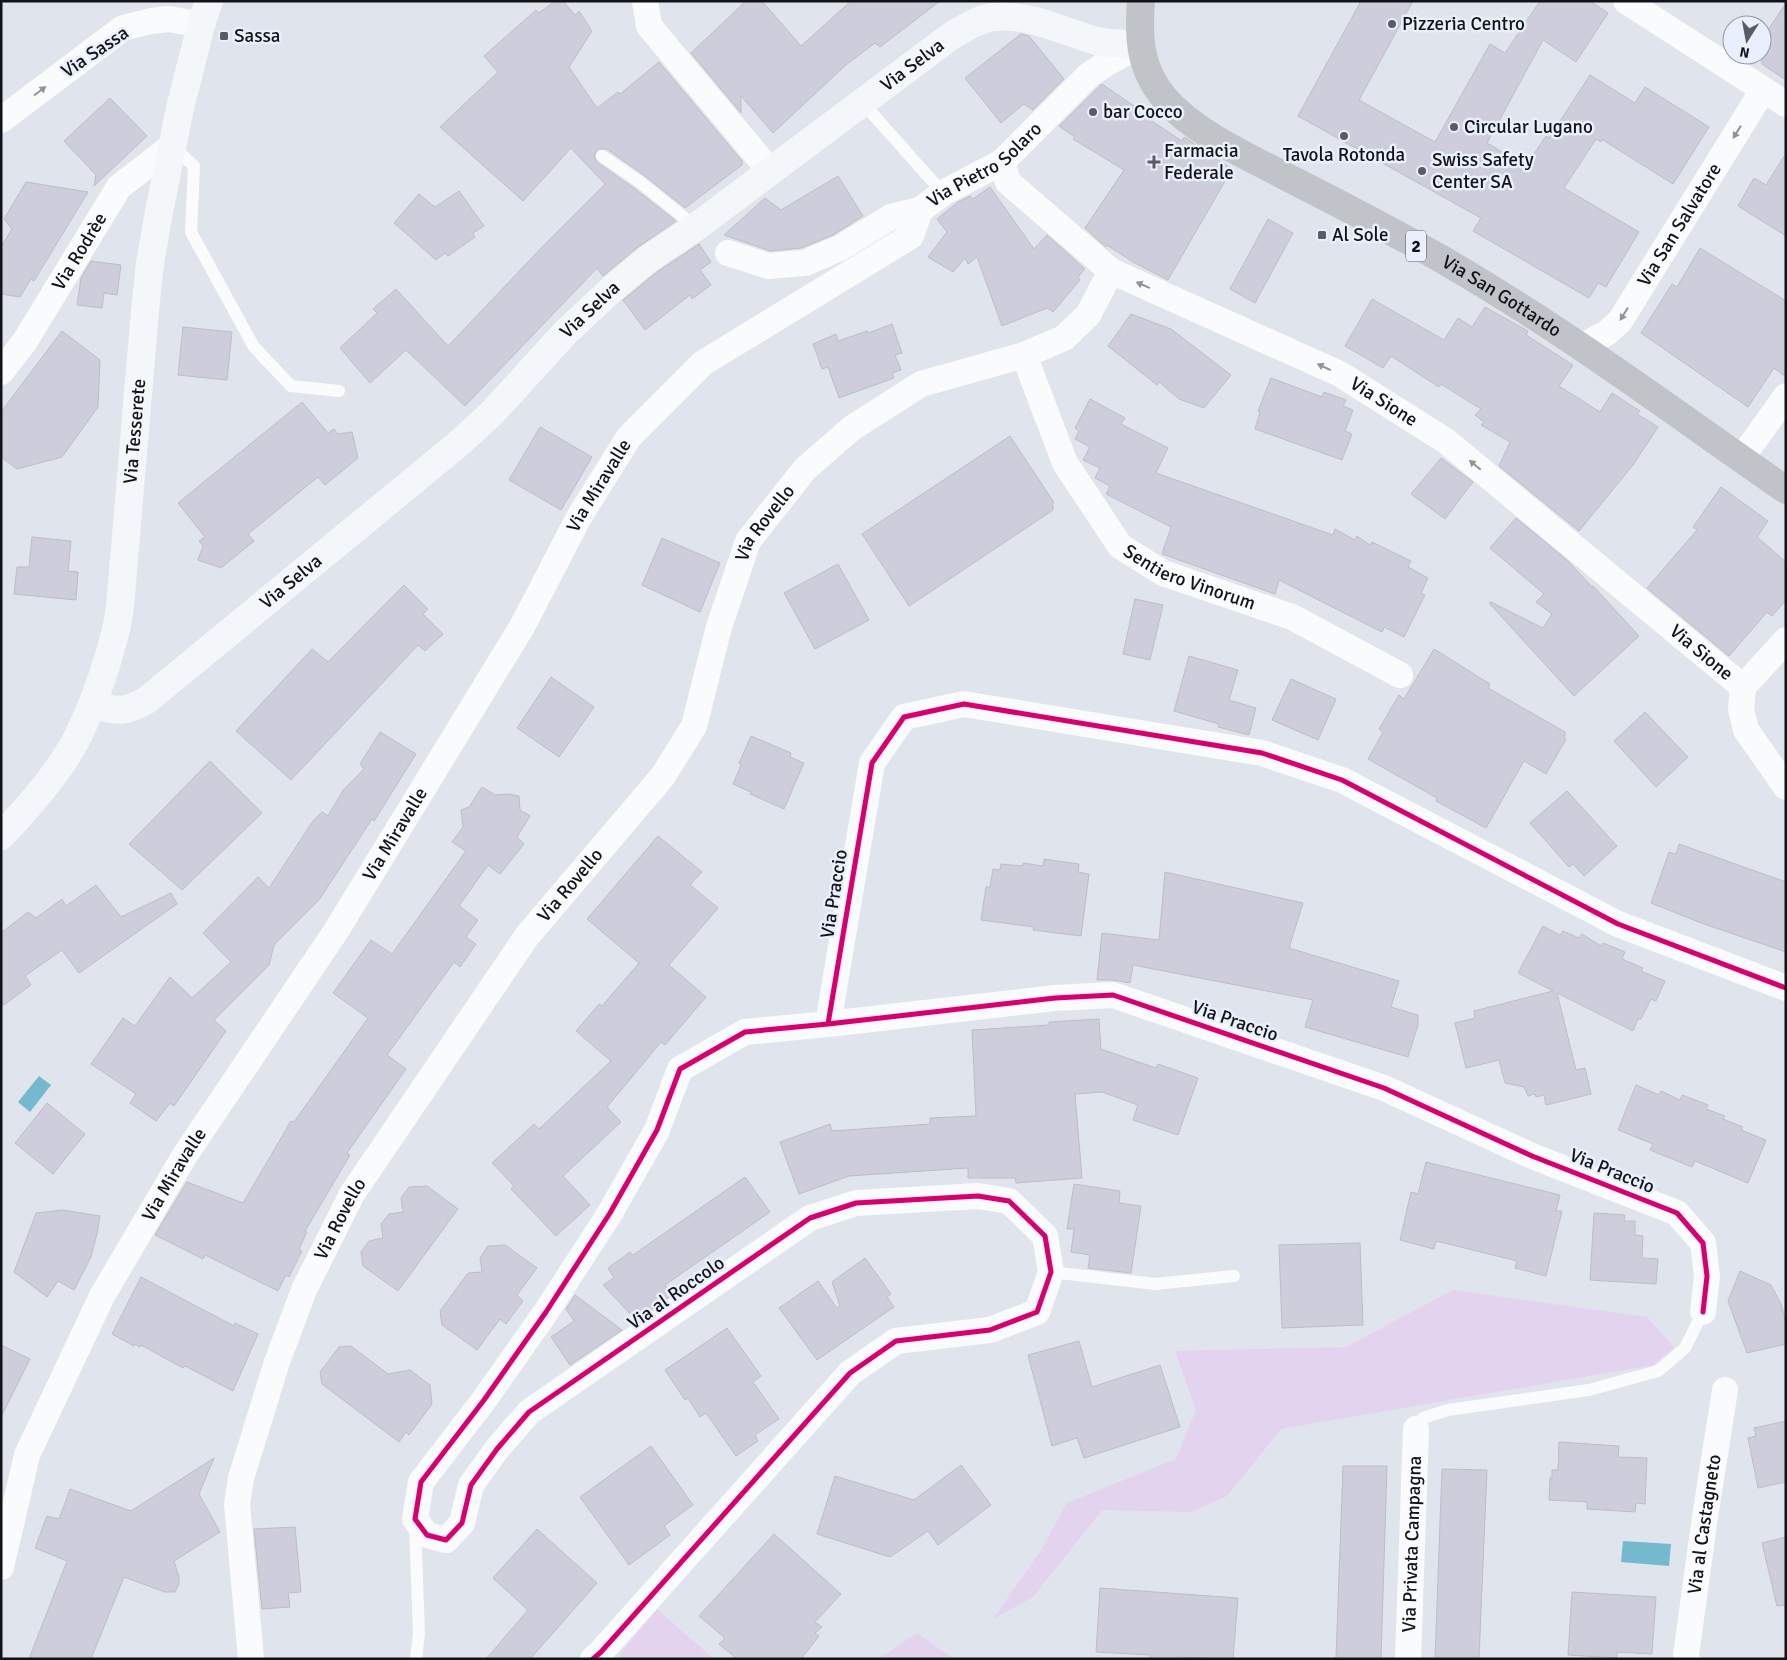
<svg xmlns="http://www.w3.org/2000/svg" width="1787" height="1660" font-family="Signika,sans-serif">
	<style>
		.green { fill: #e4d3ee }
		.water { fill: #74b9ce }
		.building { fill: #cdcddb; stroke: #bcbec4 }
		.lines { fill: none; stroke-linecap: round; stroke-linejoin: round }
		.lane { stroke: #fafbfc; stroke-width: 12 }
		.street { stroke: #fafbfc; stroke-width: 26 }
		.secondary { stroke: #f4f7fa; stroke-width: 28 }
		.primary { stroke: #c0c3c7; stroke-width: 28 }
		.cycleway-casing { stroke: #eaeffd; stroke-width: 8 }
		.cycleway { stroke: #d6006c; stroke-width: 5 }
		.oneway { fill: #919395 }
		.poi-dot { fill: #595c62; stroke: #eaeffd; stroke-width: 2 }
		.labels { text-anchor: middle; dominant-baseline: central; stroke-width: 5; stroke-linejoin: round; paint-order: stroke }
		.shield { fill: #eaeffd; stroke: #52555d; stroke-width: 1 }
		.shield-label { font-size: 18px; font-weight: bold; fill: #111318 }
		.poi-label { font-size: 19px; fill: #111318; stroke: #eaeffd; text-anchor: start }
		.street-label { font-size: 19px; fill: #111318; stroke: #eaeffd }
	</style>
	<rect width="100%" height="100%" fill="#e0e4ec"/>
	<!-- green -->
	<path class="green" d="M1453,1290L1647,1317L1674,1347L1653,1365L1281,1429L1227,1496L1192,1512L1102,1510L1033,1597L993,1619L1040,1552L1067,1503L1176,1459L1196,1410L1175,1351L1346,1347Z
		M657,1609L714,1659H620L621,1653Z
		M917,1633L954,1659H878Z"/>
	<!-- water -->
	<path class="water" d="M39,1076L51,1085L30,1112L18,1102Z
		M1623,1541L1671,1544L1669,1566L1621,1562Z"/>
	<!-- building -->
	<path class="building" d="M555,1H563L575,15L579,11L592,31L569,67L597,108L618,92L620,94L659,62L742,161V165L685,208L645,176L607,149H598L594,156L597,162L635,189L676,221L638,247L603,276L597,268L465,406L406,350L370,383L340,348L377,313L373,309L396,289L448,346L548,241L605,184L571,148L523,201L440,127L498,72L484,56L536,10L539,13Z
		M746,1H762L801,46L851,1H940L880,47L875,43L847,64L773,133L741,96V113L691,53Z
		M1361,1H1413L1359,100L1435,142L1490,44L1505,53L1540,1H1590L1608,13L1576,62L1543,40L1487,143L1526,166L1546,136L1549,138L1590,75L1635,103L1645,87L1709,127L1673,184L1603,140L1601,142L1596,139L1564,188L1639,232L1606,287L1598,283L1589,298L1473,231L1481,218L1298,116Z
		M1786,3V80L1762,64V39Z
		M1021,34L1029,36L1064,79L1033,110L1024,104L1001,123L965,78Z
		M1102,84L1140,110L1138,112L1182,141L1184,137L1232,169L1168,280L1133,262L1107,245L1106,247L1085,228L1124,170L1073,139L1075,137L1059,126Z
		M110,98L147,136L94,186L96,175L64,141Z
		M1786,153V236L1738,206L1754,178L1766,185Z
		M838,176L863,216L833,235L801,248L770,251L724,235L765,198L781,210Z
		M26,182L88,192L34,281L31,279L20,297L1,294V247L12,229L4,219Z
		M990,187L1034,249L1047,235L1085,269L1078,277L1080,280L1053,312L1047,308L1002,326L977,257L968,264L965,258L953,272L928,257L947,232L937,219L958,202L970,196L973,199Z
		M459,191L484,226L473,233L475,237L448,256L445,253L436,260L394,223L419,194L435,207Z
		M1268,219L1293,233L1255,303L1230,289Z
		M699,244L711,262L700,270L711,285L692,299L690,295L645,330L623,300L657,272Z
		M1700,248L1786,301V377L1774,368L1748,407L1641,333L1672,284L1677,287Z
		M91,261L121,265L117,295L104,293L102,308L77,305L81,278Z
		M1372,299L1444,340L1458,318L1472,327L1485,307L1528,331L1526,335L1573,365L1559,386L1600,412L1612,393L1640,411L1637,414L1658,427L1633,465L1579,531L1499,466L1510,442L1481,425L1484,422L1475,415L1481,409L1441,384L1439,387L1391,356L1383,368L1345,346Z
		M1131,314L1171,329L1231,375L1204,408L1179,399L1159,382L1157,385L1108,346Z
		M892,324L902,353L895,355L901,370L892,373L894,378L839,398L828,367L822,369L813,344L836,334L838,341L867,331L868,333Z
		M183,327L232,332L227,380L178,375Z
		M62,331L100,360L98,407L62,457L17,469L1,457V412Z
		M1271,378L1322,397L1324,392L1346,400L1343,406L1353,410L1345,431L1352,434L1342,460L1255,429L1260,412L1258,411Z
		M1090,399L1125,418L1121,424L1168,448L1156,473L1333,535L1335,529L1355,540L1357,536L1370,545L1372,542L1411,561L1408,567L1428,578L1421,593L1425,595L1404,637L1384,627L1382,632L1279,580L1275,594L1162,554L1171,527L1106,494L1110,486L1095,478L1100,468L1083,460L1090,447L1075,439L1079,431L1075,428Z
		M302,402L328,433L334,429L338,434L352,432L358,458L325,485L318,477L248,534L254,541L221,568L198,560L203,546L199,541L205,537L178,503Z
		M540,427L592,457L561,510L509,480Z
		M1010,436L1053,501V510L909,606L862,534Z
		M1441,458L1473,482L1445,519L1411,494Z
		M1721,487L1768,521L1757,537L1786,562V600L1772,616L1767,612L1729,656L1647,588L1697,530L1693,527Z
		M1516,518L1568,561L1592,587L1593,586L1639,636L1574,696L1489,603L1491,602L1543,628L1552,614L1536,602L1544,594L1490,548Z
		M32,537L71,541L68,571L78,572L76,600L14,594L17,567H29Z
		M662,538L720,563L700,612L642,585Z
		M838,564L869,620L815,649L784,593Z
		M404,585L428,609L423,614L443,634L425,651L418,645L291,780L236,731L312,649L328,662Z
		M1135,599L1163,605L1150,660L1123,654Z
		M1434,649L1490,684L1488,688L1565,732V741L1546,774L1524,761L1486,828L1436,801L1437,798L1368,759L1383,732L1379,729L1399,695L1404,699Z
		M1189,656L1238,670L1229,700L1256,708L1249,735L1218,727L1219,724L1174,711Z
		M551,677L594,707L559,757L517,728Z
		M1291,679L1336,699L1318,740L1272,720Z
		M1645,712L1688,757L1656,787L1614,741Z
		M380,732L416,754L374,821L372,819L319,900L274,945L269,965L214,1020L226,1031L174,1106L170,1103L156,1121L130,1103L136,1094L91,1064L123,1018L135,1026L170,977L192,998L231,962L203,933L258,877L269,888L313,821L322,812L328,816L344,789L364,769L360,764Z
		M751,736L791,753L790,757L804,763L784,809L750,794L751,792L733,784L741,765L739,763Z
		M210,761L262,813L182,890L129,844Z
		M482,787L495,795L508,794L519,796L520,810L530,816L517,837L524,844L500,874L488,865L459,906L478,920L466,937L476,944L460,967L454,962L387,1055L406,1069L347,1153L350,1155L305,1231L307,1232L299,1249L302,1251L289,1277L286,1275L278,1291L205,1255L203,1259L155,1235L187,1182L243,1203L291,1121L294,1122L368,1018L333,993L371,940L392,954L466,851L452,842L463,827L461,810L469,807Z
		M1567,791L1617,846L1584,876L1573,864L1569,867L1530,823Z
		M658,836L702,872L690,885L718,908L669,965L706,997L665,1045L661,1042L607,1107L621,1122L563,1176L590,1205L556,1236L511,1189L514,1186L492,1163L534,1124L539,1129L611,1061L576,1031L599,1004L602,1006L639,963L587,919Z
		M1679,844L1786,882V952L1704,924L1651,903L1669,852L1676,854Z
		M1044,859L1079,864L1078,872L1089,874L1081,936L1033,930L1034,927L981,920L986,887H990L993,869L1000,870L1001,864L1023,866V863L1043,866Z
		M1165,872L1303,903L1289,948L1399,981L1391,1007L1418,1015V1025L1408,1057L1305,1027L1313,1000L1133,965L1130,983L1113,980H1097L1102,933L1159,940Z
		M96,885L121,917L171,893L177,904L79,973L62,950L25,976L31,985L1,1007V933L28,912L36,918L62,899L66,906Z
		M1543,926L1560,935L1563,931L1579,938L1582,934L1601,946L1603,943L1625,952L1622,959L1643,968L1641,971L1665,981L1656,1001L1651,999L1641,1019H1638L1633,1031L1557,993L1576,1070L1585,1068L1591,1094L1546,1105L1544,1095L1536,1097L1535,1094L1528,1096L1524,1087L1505,1083L1499,1060L1466,1068L1455,1023L1475,1018L1474,1011L1553,991L1518,973Z
		M1099,1019L1101,1049L1156,1068L1158,1064L1198,1078L1178,1135L1133,1120L1138,1105L1102,1092L1075,1094L1082,1178L1016,1183L1015,1178H968V1168L849,1176L799,1194L780,1142L830,1124L832,1131L930,1124V1118L976,1116L972,1030L1049,1025V1022Z
		M1636,1085L1659,1095L1661,1091L1680,1100L1682,1095L1708,1105L1706,1109L1725,1116L1723,1119L1743,1127L1741,1130L1766,1140L1748,1183L1695,1161L1692,1167L1650,1150L1653,1144L1618,1130Z
		M47,1103L85,1134L53,1174L15,1143Z
		M1426,1162L1560,1195L1556,1211H1562L1546,1276L1515,1268L1517,1261L1436,1241L1434,1249L1400,1240L1411,1192L1418,1194Z
		M745,1177L770,1212L665,1285L672,1295L636,1320L603,1285L614,1278L608,1268L630,1252L633,1255Z
		M1074,1184L1120,1191L1119,1203L1141,1206L1131,1273L1088,1268L1090,1255L1071,1252L1074,1229H1067Z
		M427,1186L458,1209L398,1291L363,1266L361,1252L369,1241L383,1238L381,1224L389,1214L403,1212L401,1198L409,1187Z
		M63,1210L100,1216L97,1233L91,1257L74,1290L58,1281L47,1297L14,1272L36,1213Z
		M1594,1213L1625,1215L1624,1221H1635V1235L1643,1236L1642,1258L1658,1259L1656,1284L1590,1280Z
		M1360,1243L1363,1325L1282,1328L1279,1245Z
		M505,1245L537,1268L517,1295L523,1301L506,1324L500,1319L477,1350L442,1325L440,1311L468,1273L482,1272L480,1258L488,1246Z
		M865,1258L891,1294L887,1297L894,1307L817,1360L779,1308L818,1281L837,1308L840,1306L832,1282Z
		M1740,1271L1771,1285L1781,1304L1786,1322V1344L1747,1353L1728,1301Z
		M141,1277L234,1326L235,1323L258,1334L233,1391L185,1366L183,1368L141,1345L140,1347L135,1344L134,1346L112,1334Z
		M575,1295L622,1330L570,1365L551,1337L574,1321L566,1309Z
		M727,1328L761,1376L753,1382L779,1419L755,1435L758,1441L736,1456L706,1413L700,1417L688,1398L685,1400L665,1370Z
		M1079,1341L1092,1387L1160,1365L1180,1427L1084,1458L1077,1438L1052,1446L1028,1355Z
		M1,1345L30,1359L1,1417Z
		M351,1346L388,1374L410,1370L430,1385L432,1404L409,1435L406,1432L399,1442L322,1384L320,1372L339,1347Z
		M1786,1421V1482L1758,1488L1748,1438L1756,1436L1754,1428Z
		M1559,1442L1619,1446L1618,1457L1647,1458L1645,1504L1636,1503L1635,1512L1587,1509V1502L1549,1500L1550,1478H1552V1470H1558Z
		M651,1446L693,1505L664,1526L670,1535L629,1565L580,1497Z
		M214,1458L199,1494L220,1532L174,1561L179,1577V1584L175,1592H165L124,1577L91,1659H29L67,1561L35,1548L47,1516L59,1519L70,1489L131,1511Z
		M961,1465L991,1505L938,1545L928,1531L890,1557L817,1534L835,1476L914,1500Z
		M1343,1466H1387L1381,1659L1336,1658Z
		M1442,1469L1487,1470L1479,1659H1435Z
		M295,1527L301,1592L288,1593L290,1607L262,1609L254,1529Z
		M537,1529L597,1583L530,1659H486L528,1610L493,1578Z
		M774,1534L841,1594L815,1622L822,1627L815,1633L819,1636L801,1659H737L719,1644L725,1638L699,1616Z
		M1786,1537V1605L1777,1606L1762,1543Z
		M1100,1588L1238,1598L1233,1659L1177,1657V1659H1150V1655L1096,1652Z
		M1572,1592L1656,1597L1652,1654L1617,1652V1658L1568,1655Z"/>
	<g class="lines">
		<!-- lane -->
		<path class="lane" d="M861,101L943,193
			M172,146L194,166L191,232L254,347L291,386L339,391
			M602,156L640,182L696,227
			M1051,1272L1155,1284L1234,1276
			M1416,1429L1423,1418L1448,1410L1589,1390L1658,1371L1685,1348L1703,1312
			M415,1526L419,1634L416,1659"/>
		<!-- street -->
		<g class="street">
			<path d="M645,1L649,26L770,171"/>
			<path d="M1626,1L1786,104"/>
			<path d="M1,120L123,28L151,21L169,19L201,25"/>
			<path id="s1" d="M1002,162L1008,182L1111,271L1340,374L1446,441L1743,687"/>
			<path id="s2" d="M728,253L768,266L805,263L840,248L891,217L920,210L943,193L1002,162L1089,75L1107,63L1140,45"/>
			<path id="s3" d="M1582,346L1607,333L1620,321L1763,90"/>
			<path id="s4" d="M1024,355L1065,463L1120,546L1163,573L1292,617L1400,675"/>
			<path id="s5" d="M1,372L25,341L119,187L172,146"/>
			<path d="M1741,459L1786,396"/>
			<path d="M1786,640L1743,687L1741,709L1746,730L1786,787"/>
			<path d="M1703,1312L1707,1276L1703,1243L1677,1213L1532,1156L1384,1088L1113,995L1055,998L828,1024L872,763L904,717L964,704L1262,753L1342,780L1618,924L1786,988"/>
			<path id="s6" d="M1,1567L27,1455L102,1296L185,1155L336,931L523,625L579,517L629,437L703,363L911,236L920,210"/>
			<path id="s7" d="M251,1659L237,1504L241,1478L277,1362L304,1290L352,1194L527,936L663,776L694,726L719,627L748,541L805,469L852,428L921,384L1024,355L1064,338L1088,315L1111,271"/>
			<path d="M593,1659L601,1652L850,1373L896,1341L990,1330L1037,1312L1051,1272L1045,1236L1009,1201L978,1196L856,1203L810,1218L529,1412L497,1449L471,1485L462,1523L446,1540L427,1535L415,1519L421,1482L484,1400L546,1312L610,1213L657,1130L680,1069L745,1032L828,1024"/>
			<path id="s8" d="M1408,1659L1416,1429"/>
			<path id="s9" d="M1687,1659L1686,1655L1705,1517L1725,1390"/>
		</g>
		<!-- secondary -->
		<g class="secondary">
			<path id="s10" d="M92,704C118,711 122,714 147,700L457,445L492,413L565,333L612,289L648,259L696,227L951,36C963,29 978,19 993,17C1030,13 1063,32 1097,41C1111,44 1126,44 1140,45"/>
			<path id="s11" d="M1,836C28,808 58,774 76,740C94,704 108,663 117,625C120,611 121,597 122,583L145,311L150,263L159,212L180,108L201,25L209,1"/>
		</g>
		<!-- primary -->
		<path class="primary" id="s12" d="M1141,1C1138,39 1140,70 1166,100C1196,133 1241,153 1279,173C1334,201 1389,229 1443,260C1563,329 1673,412 1786,490"/>
		<defs>
			<path id="cycleway" d="M1703,1312L1707,1276L1703,1243L1677,1213L1532,1156L1384,1088L1113,995L1055,998L828,1024L872,763L904,717L964,704L1262,753L1342,780L1618,924L1786,988
				M593,1659L601,1652L850,1373L896,1341L990,1330L1037,1312L1051,1272L1045,1236L1009,1201L978,1196L856,1203L810,1218L529,1412L497,1449L471,1485L462,1523L446,1540L427,1535L415,1519L421,1482L484,1400L546,1312L610,1213L657,1130L680,1069L745,1032L828,1024"/>
		</defs>
		<!-- cycleway casing -->
		<use href="#cycleway" class="cycleway-casing"/>
		<!-- cycleway -->
		<use href="#cycleway" class="cycleway"/>
	</g>
	<!-- one-way arrows -->
	<defs><path id="oneway-solid" d="M-6-.8H1V-3.2L6.5 0L1 3.2V.8H-6Z" transform="scale(1.25)"/></defs>
	<g class="oneway">
		<use href="#oneway-solid" transform="translate(40 91) rotate(-37)"/>
		<use href="#oneway-solid" transform="translate(1737 132) rotate(122)"/>
		<use href="#oneway-solid" transform="translate(1143 285) rotate(-156)"/>
		<use href="#oneway-solid" transform="translate(1624 314) rotate(122)"/>
		<use href="#oneway-solid" transform="translate(1324 367) rotate(-155)"/>
		<use href="#oneway-solid" transform="translate(1475 465) rotate(-140)"/>
	</g>
	<!-- markers -->
	<g class="poi-dot">
		<circle cx="1392" cy="24" r="5"/>
		<rect x="219" y="31" width="10" height="10" rx="2.5"/>
		<circle cx="1093" cy="112" r="5"/>
		<circle cx="1454" cy="127" r="5"/>
		<circle cx="1344" cy="136" r="5"/>
		<path d="M1151.5 154.5h5v5h5v5h-5v5h-5v-5h-5v-5h5z"/>
		<circle cx="1422" cy="171" r="5"/>
		<rect x="1317" y="230" width="10" height="10" rx="2.5"/>
	</g>
	<g class="labels">
		<!-- shield labels -->
		<rect class="shield" x="1406" y="230.5" width="20" height="31" rx="4"/>
		<g class="shield-label">
			<text x="1416" y="246">2</text>
		</g>
		<!-- poi labels -->
		<g class="poi-label">
			<text x="1402" y="24">Pizzeria Centro</text>
			<text x="234" y="36">Sassa</text>
			<text x="1103" y="112">bar Cocco</text>
			<text x="1464" y="127">Circular Lugano</text>
			<text x="1164" y="151">Farmacia<tspan x="1164" dy="22">Federale</tspan></text>
			<text x="1344" y="155" text-anchor="middle">Tavola Rotonda</text>
			<text x="1432" y="160">Swiss Safety<tspan x="1432" dy="22">Center SA</tspan></text>
			<text x="1332" y="235">Al Sole</text>
		</g>
		<!-- street labels -->
		<g class="street-label">
			<text transform="translate(95 52) rotate(-34)">Via Sassa</text>
			<text stroke="none"><textPath href="#s10" startOffset="1054">Via Selva</textPath></text>
			<text stroke="none"><textPath href="#s2" startOffset="286">Via Pietro Solaro</textPath></text>
			<text stroke="none"><textPath href="#s3" startOffset="159">Via San Salvatore</textPath></text>
			<text stroke="none"><textPath href="#s5" startOffset="144">Via Rodrèe</textPath></text>
			<text stroke="none"><textPath href="#s12" startOffset="495">Via San Gottardo</textPath></text>
			<text stroke="none"><textPath href="#s10" startOffset="649">Via Selva</textPath></text>
			<text stroke="none"><textPath href="#s1" startOffset="460">Via Sione</textPath></text>
			<text stroke="none"><textPath href="#s11" startOffset="439">Via Tesserete</textPath></text>
			<text stroke="none"><textPath href="#s6" startOffset="1242">Via Miravalle</textPath></text>
			<text stroke="none"><textPath href="#s7" startOffset="1285">Via Rovello</textPath></text>
			<text stroke="none"><textPath href="#s4" startOffset="292">Sentiero Vinorum</textPath></text>
			<text stroke="none"><textPath href="#s10" startOffset="244">Via Selva</textPath></text>
			<text stroke="none"><textPath href="#s1" startOffset="865">Via Sione</textPath></text>
			<text stroke="none"><textPath href="#s6" startOffset="838">Via Miravalle</textPath></text>
			<text stroke="none"><textPath href="#s7" startOffset="866">Via Rovello</textPath></text>
			<text transform="translate(834 894) rotate(-81)">Via Praccio</text>
			<text transform="translate(1235 1021) rotate(19)">Via Praccio</text>
			<text transform="translate(1612 1171) rotate(22)">Via Praccio</text>
			<text stroke="none"><textPath href="#s6" startOffset="432">Via Miravalle</textPath></text>
			<text stroke="none"><textPath href="#s7" startOffset="460">Via Rovello</textPath></text>
			<text transform="translate(676 1293) rotate(-35)">Via al Roccolo</text>
			<text stroke="none"><textPath href="#s9" startOffset="136">Via al Castagneto</textPath></text>
			<text stroke="none"><textPath href="#s8" startOffset="115">Via Privata Campagna</textPath></text>
		</g>
	</g>
	<!-- border -->
	<rect width="1787" height="1660" fill="none" stroke="#111318" stroke-width="5"/>
	<!-- north arrow -->
	<g transform="translate(1747 40) rotate(191)"><circle r="24" fill="#eaeffd" stroke="#9397a1"/>
	<path d="M0-4L9 19L0 12L-9 19Z" fill="#595c62"/>
	<text y="-8" font-size="14" font-weight="bold" text-anchor="middle" fill="#111318">N</text>
	</g>
</svg>
